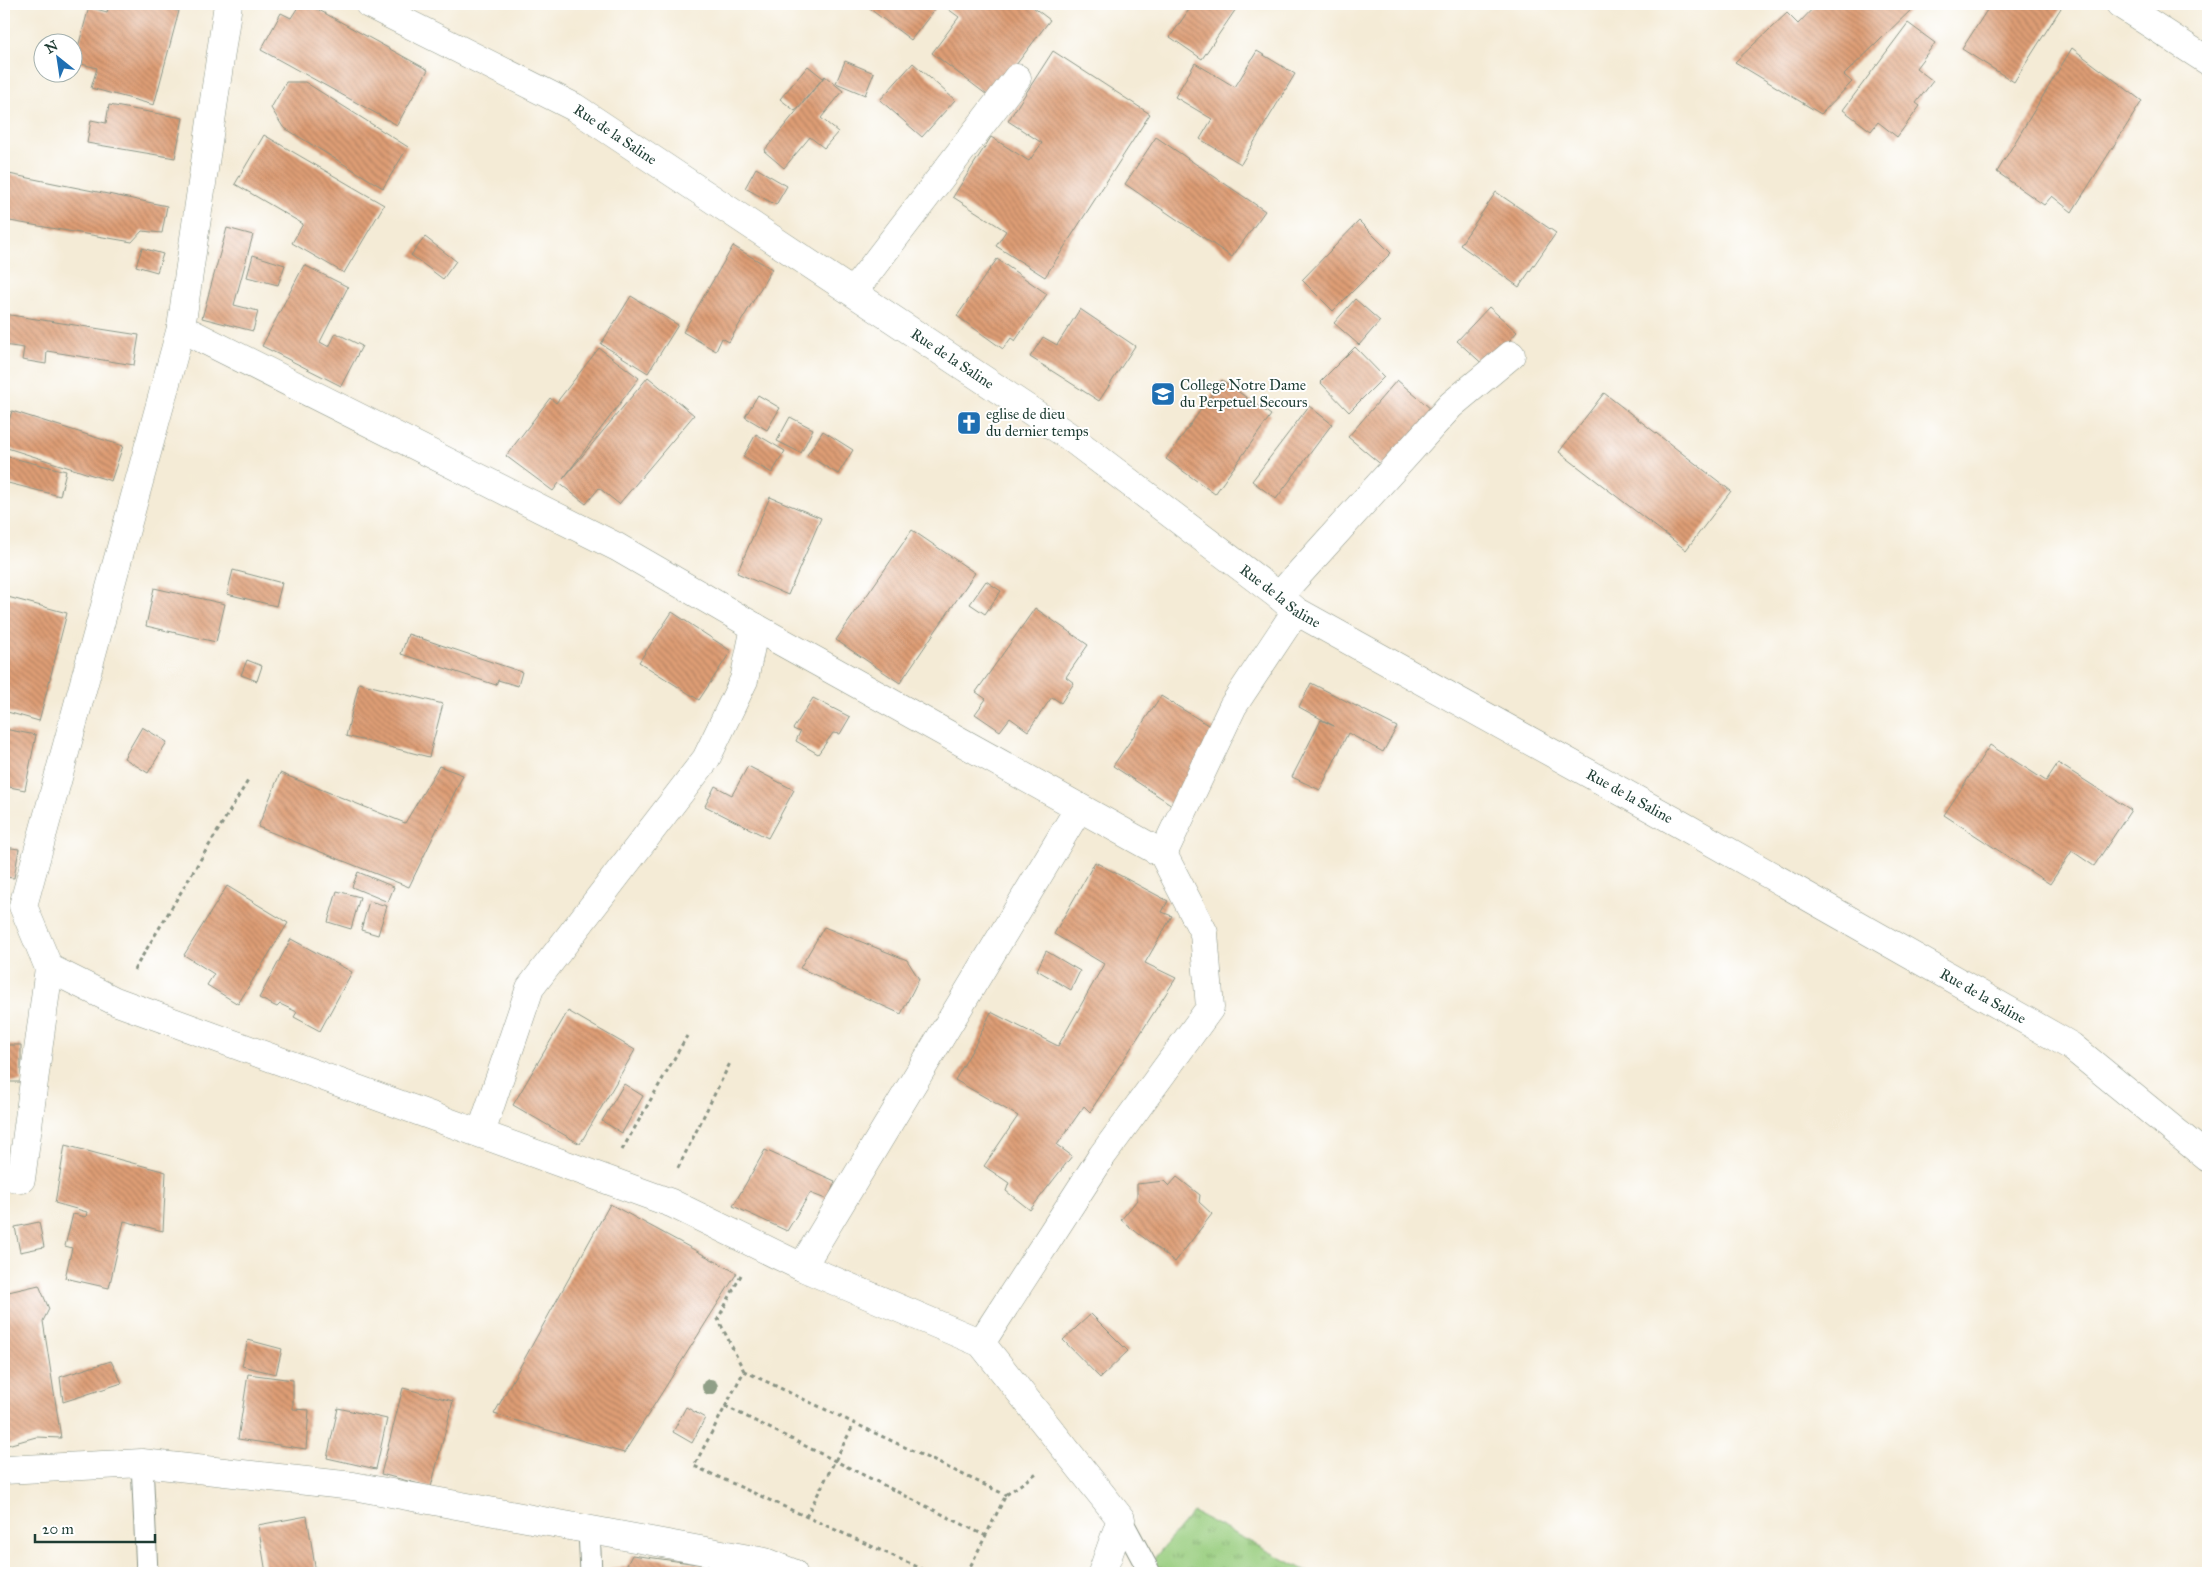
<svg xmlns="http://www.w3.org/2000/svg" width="2212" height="1577" font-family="'IM FELL Great Primer',serif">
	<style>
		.grass { fill: url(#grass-tufts); stroke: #5c865a }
		.building { fill: url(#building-back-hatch) }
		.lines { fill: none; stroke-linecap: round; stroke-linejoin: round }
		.service-casing { stroke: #8a9485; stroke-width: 23 }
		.minor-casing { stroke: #8a9485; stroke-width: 29 }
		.path { stroke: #8a9485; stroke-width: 3; stroke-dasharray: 4 4; stroke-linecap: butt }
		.service { stroke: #fff; stroke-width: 21 }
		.minor { stroke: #fff; stroke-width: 28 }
		.tree { fill: #909f87 }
		.labels { text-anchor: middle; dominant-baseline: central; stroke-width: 4; stroke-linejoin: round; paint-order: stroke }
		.street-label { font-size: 15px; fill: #1f3d34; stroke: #fff }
		.poi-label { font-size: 15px; fill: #1f3d34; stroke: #fff; text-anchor: start }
	</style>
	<defs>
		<pattern id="grass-tufts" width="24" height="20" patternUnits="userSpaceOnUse" patternTransform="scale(1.25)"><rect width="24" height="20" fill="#9ace80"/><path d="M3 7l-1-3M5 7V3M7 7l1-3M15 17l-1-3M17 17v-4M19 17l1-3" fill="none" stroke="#7da86a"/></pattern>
		<pattern id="building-back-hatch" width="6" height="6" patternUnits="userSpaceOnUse" patternTransform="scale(1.25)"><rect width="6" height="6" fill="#de9d75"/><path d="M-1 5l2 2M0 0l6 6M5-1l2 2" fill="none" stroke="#b38161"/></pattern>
	</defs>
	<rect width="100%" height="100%" fill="#fff"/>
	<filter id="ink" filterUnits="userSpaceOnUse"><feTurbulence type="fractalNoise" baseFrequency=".02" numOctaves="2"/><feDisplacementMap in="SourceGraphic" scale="10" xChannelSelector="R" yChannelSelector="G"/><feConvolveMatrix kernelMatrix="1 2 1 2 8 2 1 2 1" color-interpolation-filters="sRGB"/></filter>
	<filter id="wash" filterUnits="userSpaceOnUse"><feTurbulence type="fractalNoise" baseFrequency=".0096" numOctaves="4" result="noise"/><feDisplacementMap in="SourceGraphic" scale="20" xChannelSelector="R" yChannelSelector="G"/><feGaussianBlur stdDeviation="1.12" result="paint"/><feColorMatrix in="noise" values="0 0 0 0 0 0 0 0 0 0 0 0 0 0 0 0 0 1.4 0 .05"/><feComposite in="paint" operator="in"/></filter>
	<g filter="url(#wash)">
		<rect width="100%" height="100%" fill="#f4ebd6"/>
		<!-- grass -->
		<path class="grass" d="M1193,1512L1310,1573H1142Z"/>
		<g id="blocks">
			<!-- building -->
			<path class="building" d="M110,4H159L158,6L179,11L154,105L91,88L97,68L74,62L89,7L107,12Z
				M300,4H308L428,70L397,125L261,50L281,13L291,18Z
				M874,4H939L911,40L870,9Z
				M952,4H1029L1050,20L991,98L932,53L959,17L948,9Z
				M1193,4H1235L1238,6L1202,59L1170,37Z
				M1817,4H1917L1844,75L1852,82L1821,114L1735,62L1787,13L1798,24Z
				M1976,4H2054L2061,8L2014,82L1962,49L1987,10Z
				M1908,23L1935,43L1916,68L1933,81L1916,103L1920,106L1897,137L1878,122L1871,131L1843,110Z
				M2072,48L2142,101L2072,212L2052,196L2044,205L1997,172Z
				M1053,51L1150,114L1045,277L996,246L1006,231L953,197L991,137L1029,161L1042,143L1008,121Z
				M1257,51L1295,74L1241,164L1200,139L1212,119L1175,97L1195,63L1235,87Z
				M845,61L874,73L865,95L836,83Z
				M913,63L955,100L922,137L880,100Z
				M808,66L823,78L795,111L780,99Z
				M825,76L843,91L821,118L838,132L824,148L810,137L784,168L764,151Z
				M286,82H305L408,147L383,188L283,127L271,108Z
				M109,105L183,118L175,158L87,143L91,120L106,123Z
				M264,135L384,205L344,273L292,243L303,224L235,184Z
				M1156,137L1265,211L1232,257L1125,184Z
				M756,168L787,186L776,205L745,188Z
				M4,173L167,206L162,233L142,231L132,242L4,220Z
				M1496,192L1556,233L1519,287L1460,245Z
				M1359,221L1391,253L1333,311L1302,280Z
				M227,228L253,235L234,305L258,311L253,331L202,318Z
				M425,237L456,261L443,279L411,255Z
				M733,246L772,269L729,342L722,338L716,351L683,332Z
				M142,248L163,254L157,272L136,266Z
				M253,255L285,265L278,285L247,277Z
				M997,259L1047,294L1015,341L1011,338L1003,349L957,316Z
				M304,265L348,287L320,342L329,347L336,333L362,346L341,386L262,346Z
				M631,296L678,325L648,373L601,344Z
				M1355,299L1380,321L1359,345L1334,323Z
				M1489,307L1517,332L1486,367L1457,341Z
				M1080,309L1135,346L1099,401L1030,357L1043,337L1057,345Z
				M4,314L139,335L134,365L47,351L46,364L22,360L24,348L4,345Z
				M1355,347L1384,377L1349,412L1320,382Z
				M599,348L639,378L563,479L648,377L694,415L619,504L599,488L586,504L559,483L553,491L506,456L550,398L556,403Z
				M1222,380L1271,415L1215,494L1166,459Z
				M1397,380L1438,415L1390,472L1348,437Z
				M1604,393L1731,491L1686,550L1559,452Z
				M758,395L780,408L767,430L745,417Z
				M1309,406L1332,424L1276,499L1252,481Z
				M12,411L123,446L111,481L4,447V435Z
				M790,417L813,429L801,453L777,441Z
				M823,431L853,450L838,474L807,455Z
				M756,434L785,451L772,473L743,457Z
				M4,456L66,471L60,496L4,482Z
				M770,497L821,518L788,595L737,573Z
				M912,530L975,573L900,683L836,640Z
				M233,570L282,583L276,606L227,594Z
				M986,581L1001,591L985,614L970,604Z
				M154,588L225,604L216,642L146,626Z
				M4,596L67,613L39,721L4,711Z
				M1035,608L1088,645L1066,677L1074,683L1061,703L1052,697L1028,731L1010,718L1000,731L975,714L986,699L976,692Z
				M672,612L731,651L699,700L639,662Z
				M408,634L522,672L518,686L498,680L496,685L401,654Z
				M247,660L262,666L257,681L241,675Z
				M359,683L443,704L429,757L346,736Z
				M1311,683L1397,727L1383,752L1348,733L1320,790L1292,777L1321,720L1334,726L1299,707Z
				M1161,696L1221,733L1175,807L1113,766Z
				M813,698L850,717L840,734L833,733L818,754L796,741L800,732L793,729Z
				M142,727L167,742L148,773L124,758Z
				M4,729L36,735L25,790L4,786Z
				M1990,745L2046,781L2058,763L2131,810L2094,866L2072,851L2050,884L1944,815Z
				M439,766L463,775L409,887L258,827L280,773L405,823Z
				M748,766L794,790L768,838L705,806L715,786L732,795Z
				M4,847L19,849L14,878L4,877Z
				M1095,862L1168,901L1162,912L1172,916L1145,963L1176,978L1090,1112L1084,1106L1057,1145L1072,1156L1030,1210L1006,1191L1009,1183L984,1166L1018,1116L955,1080L974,1047L991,1012L1058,1046L1104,964L1054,934Z
				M358,872L394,887L388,902L352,887Z
				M227,886L288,923L238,1004L207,985L214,974L184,955Z
				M337,891L360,897L351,929L328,922Z
				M369,901L387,906L378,935L361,930Z
				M824,927L907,960L919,979L901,1014L800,968Z
				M291,939L352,972L320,1031L294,1017L297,1012L280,1004L277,1007L259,998Z
				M1046,951L1080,971L1071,990L1037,970Z
				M568,1011L635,1050L580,1144L513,1105Z
				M4,1045H21V1082H4Z
				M624,1084L643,1096L622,1133L602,1121Z
				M65,1145L166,1172L163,1231L124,1221L109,1288L65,1278L72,1248L65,1246L73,1214L86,1217L87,1212L55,1203Z
				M765,1150L835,1181L828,1200L810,1193L787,1231L733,1206Z
				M1177,1177L1200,1195L1199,1202L1212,1214L1175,1262L1121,1220L1137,1200V1184L1164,1181L1169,1186Z
				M610,1204L737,1273L624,1453L494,1414Z
				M39,1222L44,1247L20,1252L15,1227Z
				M39,1285L49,1309L43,1321L61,1438L36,1437L4,1446V1360L9,1357L4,1318V1293Z
				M1091,1314L1128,1351L1100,1378L1063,1340Z
				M248,1340L282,1349L276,1374L242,1366Z
				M111,1361L122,1383L63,1402L60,1377Z
				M248,1374L293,1380V1409L309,1410L306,1449L238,1439Z
				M403,1388L453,1401L431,1487L381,1474Z
				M686,1407L705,1418L692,1443L673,1432Z
				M338,1408L387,1419L376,1469L327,1458Z
				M307,1516L316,1573H266L258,1525Z
				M632,1555L705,1565L706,1573H611L610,1568L626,1567Z"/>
		</g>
	</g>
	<g filter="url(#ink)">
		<use href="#blocks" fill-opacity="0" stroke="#8a9485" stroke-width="1"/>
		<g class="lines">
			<defs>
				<path id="service" d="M142,1463L147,1573
					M1121,1519L1150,1573
					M589,1530L591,1573"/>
				<g id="minor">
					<path d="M228,4L181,328L23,906L49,968L115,1001L671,1203L802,1267L981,1343L1121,1519L1102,1573"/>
					<path id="s1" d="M369,4L574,107L1067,435L1279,596L1296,611L1680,824L2071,1046L2208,1158"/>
					<path d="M2120,4L2208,61"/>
					<path d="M853,292L1017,78"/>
					<path d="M181,328L617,547L755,627L1163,854L1204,933L1210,1008L1102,1156L981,1343"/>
					<path d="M1279,596L1451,405L1511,355"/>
					<path d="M1163,854L1233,706L1296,611"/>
					<path d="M481,1133L530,988L706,759L744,680L755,627"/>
					<path d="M4,1175L21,1179L49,968"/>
					<path d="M802,1267L1079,808"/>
					<path d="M4,1470L142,1463L353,1486L765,1562L793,1573"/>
				</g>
			</defs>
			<!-- service casing -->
			<use href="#service" class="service-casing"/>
			<!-- minor casing -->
			<use href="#minor" class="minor-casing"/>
			<!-- path -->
			<path class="path" d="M134,970L249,779
				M622,1150L687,1036
				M678,1168L731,1061
				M741,1275L718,1319L744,1371L694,1466L931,1573
				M744,1371L1006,1495
				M725,1406L986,1536
				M806,1517L854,1424
				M967,1573L1006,1495L1038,1472"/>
			<!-- service -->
			<use href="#service" class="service"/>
			<!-- minor -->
			<use href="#minor" class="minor"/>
		</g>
		<!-- trees -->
		<circle class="tree" cx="710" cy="1387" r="8"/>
	</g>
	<!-- icons -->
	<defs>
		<symbol id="school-square" viewBox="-11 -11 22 22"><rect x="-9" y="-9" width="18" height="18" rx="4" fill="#1f6fb2" stroke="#fff"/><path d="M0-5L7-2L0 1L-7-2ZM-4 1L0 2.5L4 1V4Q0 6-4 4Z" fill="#fff"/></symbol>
		<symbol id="church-square" viewBox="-11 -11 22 22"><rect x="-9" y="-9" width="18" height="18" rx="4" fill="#1f6fb2" stroke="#fff"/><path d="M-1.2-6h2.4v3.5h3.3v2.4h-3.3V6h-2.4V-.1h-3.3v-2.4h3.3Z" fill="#fff"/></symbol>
	</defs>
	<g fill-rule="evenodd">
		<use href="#school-square" x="1149" y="380" width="28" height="28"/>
		<use href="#church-square" x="955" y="409" width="28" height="28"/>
	</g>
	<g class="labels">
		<!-- street labels -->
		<g class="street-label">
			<text stroke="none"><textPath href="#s1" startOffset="279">Rue de la Saline</textPath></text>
			<text stroke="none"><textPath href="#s1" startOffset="684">Rue de la Saline</textPath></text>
			<text stroke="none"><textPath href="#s1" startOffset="1089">Rue de la Saline</textPath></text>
			<text stroke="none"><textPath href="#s1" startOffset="1492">Rue de la Saline</textPath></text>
			<text stroke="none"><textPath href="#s1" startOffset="1898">Rue de la Saline</textPath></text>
		</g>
		<!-- poi labels -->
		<g class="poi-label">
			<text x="1180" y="385">College Notre Dame<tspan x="1180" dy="17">du Perpetuel Secours</tspan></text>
			<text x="986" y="414">eglise de dieu<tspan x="986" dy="17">du dernier temps</tspan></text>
		</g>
	</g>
	<!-- margin -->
	<rect width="2212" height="1577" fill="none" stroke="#fff" stroke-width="20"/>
	<!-- north arrow -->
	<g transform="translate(58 58) rotate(330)"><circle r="24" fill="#ffffff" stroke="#a5b1ae"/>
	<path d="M0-4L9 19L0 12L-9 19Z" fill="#1f6fb2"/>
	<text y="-8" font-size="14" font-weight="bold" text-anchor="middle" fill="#1f3d34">N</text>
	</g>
	<!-- scale -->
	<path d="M35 1534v8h120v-8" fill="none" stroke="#1f3d34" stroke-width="2.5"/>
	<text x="42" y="1534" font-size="15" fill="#1f3d34" stroke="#ffffff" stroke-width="4" paint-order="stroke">20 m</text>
</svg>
